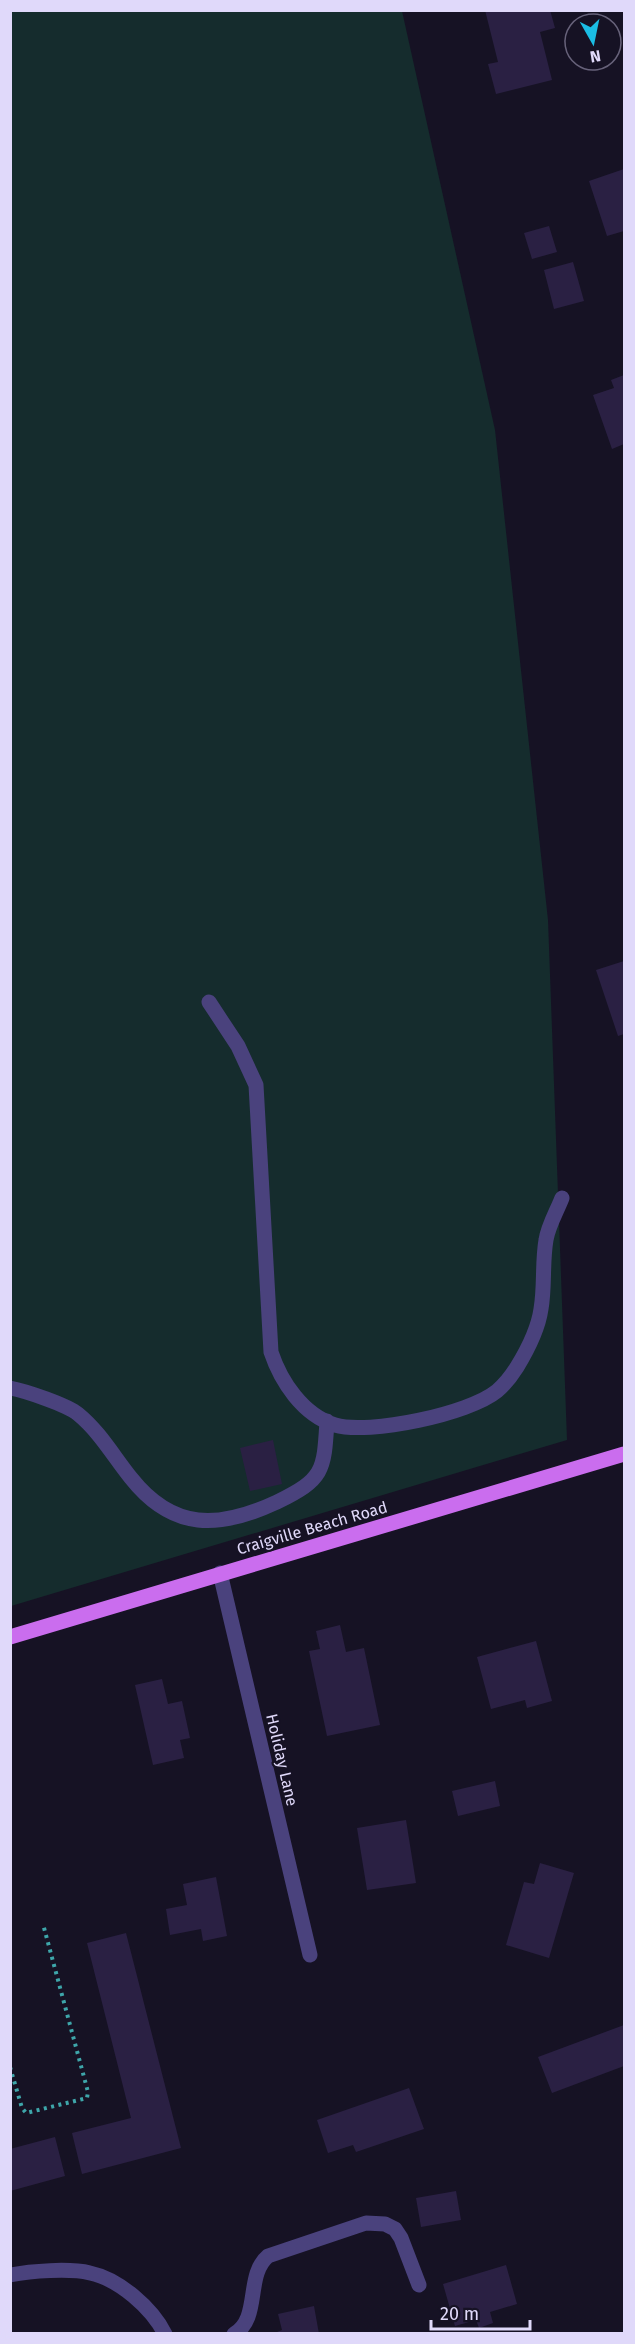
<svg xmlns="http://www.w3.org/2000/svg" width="635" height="2344" font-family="'Fira Sans',sans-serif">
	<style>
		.green { fill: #152c2d }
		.building { fill: #2a2043 }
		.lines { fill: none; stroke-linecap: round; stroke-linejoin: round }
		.path { stroke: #3ea6aa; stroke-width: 4; stroke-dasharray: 3 4.5; stroke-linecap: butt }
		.minor { stroke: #4a427d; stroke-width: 15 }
		.major { stroke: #ca6dee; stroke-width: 15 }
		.labels { text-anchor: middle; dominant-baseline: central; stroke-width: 4.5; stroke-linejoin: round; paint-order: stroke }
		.street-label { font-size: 16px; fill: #e0d9fa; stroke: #161224 }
	</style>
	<rect width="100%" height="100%" fill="#161224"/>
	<!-- green -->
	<path class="green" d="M11,11H402L495,430L548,920L567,1440L11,1606Z"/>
	<!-- building -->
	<path class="building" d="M485,10H550L555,28L540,32L552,80L496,94L488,64L498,62Z
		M624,169V231L607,236L589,181Z
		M549,226L557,252L532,259L524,233Z
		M573,262L584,301L554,309L544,270Z
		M624,375V444L612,449L593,395L614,388L611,380Z
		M624,961V1034L618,1036L596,970Z
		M273,1440L282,1484L250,1491L240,1448Z
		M340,1625L346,1652L364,1648L380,1725L327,1736L309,1651L320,1649L316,1631Z
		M536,1641L552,1701L527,1708L525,1700L491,1709L477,1657Z
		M162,1679L168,1704L182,1701L190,1738L180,1740L184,1758L153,1765L135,1685Z
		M495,1781L500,1806L458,1816L452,1791Z
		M406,1820L416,1883L367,1890L357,1828Z
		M540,1863L574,1873L549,1958L506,1945L524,1882L534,1884Z
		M216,1877L227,1936L203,1941L201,1929L170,1935L166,1909L187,1905L183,1884Z
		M126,1933L181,2148L82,2174L72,2133L131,2118L87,1943Z
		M624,2025V2066L552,2093L538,2057Z
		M409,2088L424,2129L356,2152L353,2145L328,2153L317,2120Z
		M55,2137L65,2176L10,2191V2149Z
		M456,2191L461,2220L421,2227L416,2198Z
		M506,2265L517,2304L490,2312L493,2323L479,2328L476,2320L455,2326L443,2284Z
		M314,2306L319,2334H272L282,2330L278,2314Z"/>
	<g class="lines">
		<!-- path -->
		<path class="path" d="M10,2067L22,2108L26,2113L87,2098L88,2092L43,1924"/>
		<!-- minor -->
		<path class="minor" d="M209,1002L238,1046L256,1085L271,1352C281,1382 303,1415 335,1425C369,1435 469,1414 497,1391C504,1385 512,1375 517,1367C528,1349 538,1330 541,1309C545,1286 542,1263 546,1240C548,1226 557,1211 562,1198
			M10,1388C26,1391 67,1405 78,1414C100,1432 114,1457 131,1478C173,1531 219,1529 277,1502C324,1479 324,1471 327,1421
			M220,1573L310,1955
			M10,2275C31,2271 69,2268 90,2273C119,2279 152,2308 165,2334
			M234,2334C261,2319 245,2275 268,2256L366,2223L385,2224L395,2229L401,2238L419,2285"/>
		<!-- major -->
		<path class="major" d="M10,1637L624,1454"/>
	</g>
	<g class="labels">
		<!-- street labels -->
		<g class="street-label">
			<text transform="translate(312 1528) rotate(-16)">Craigville Beach Road</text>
			<text transform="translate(282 1760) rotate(77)">Holiday Lane</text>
		</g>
	</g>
	<!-- border -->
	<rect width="635" height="2344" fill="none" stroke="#e0d9fa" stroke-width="24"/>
	<!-- north arrow -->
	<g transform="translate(593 42) rotate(171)"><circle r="28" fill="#161224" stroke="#67627a" stroke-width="1.5"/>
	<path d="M0-4.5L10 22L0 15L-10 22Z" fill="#1bbde4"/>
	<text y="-9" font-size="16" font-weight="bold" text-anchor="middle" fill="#e0d9fa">N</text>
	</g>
	<!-- scale -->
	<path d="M431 2320v9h99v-9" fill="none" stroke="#e0d9fa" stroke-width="3"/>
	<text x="440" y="2320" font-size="18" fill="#e0d9fa" stroke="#161224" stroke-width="4.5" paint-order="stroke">20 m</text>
</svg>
